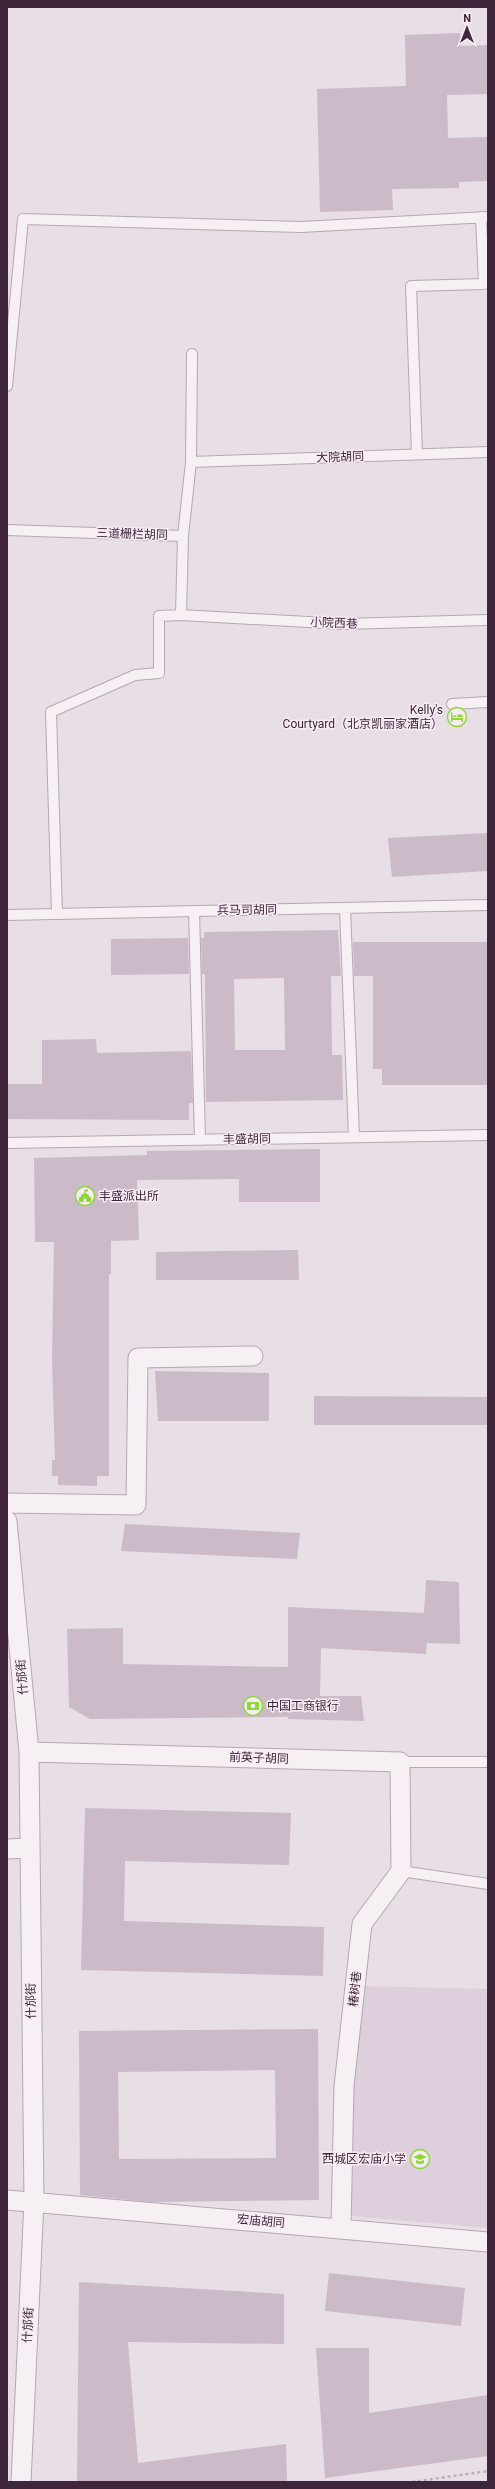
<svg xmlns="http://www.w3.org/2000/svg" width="495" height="2489" font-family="Roboto,'Noto Sans SC',sans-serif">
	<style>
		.built { fill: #ddcfdb }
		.building { fill: #cbbac8; fill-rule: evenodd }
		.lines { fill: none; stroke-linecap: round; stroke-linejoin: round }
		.lane-casing { stroke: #b6a7b2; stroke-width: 12 }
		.street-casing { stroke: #b6a7b2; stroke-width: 21 }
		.path { stroke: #bcafb9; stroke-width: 2.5; stroke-dasharray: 3 3; stroke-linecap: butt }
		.lane { stroke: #f6f0f5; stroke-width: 10 }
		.street { stroke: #f6f0f5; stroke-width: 19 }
		.labels { text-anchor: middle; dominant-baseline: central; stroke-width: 3; stroke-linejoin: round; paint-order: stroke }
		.street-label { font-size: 12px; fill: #40263a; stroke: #f6edf4 }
		.poi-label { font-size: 12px; fill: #40263a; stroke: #f6edf4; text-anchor: end }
	</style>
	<rect width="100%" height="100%" fill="#e8dee6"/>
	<!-- built -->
	<path class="built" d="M363,1986L488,1989V2228L350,2216L352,2103Z"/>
	<!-- building -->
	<path class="building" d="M460,33L461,46L488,45V94L447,95L448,138L488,137V181L459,182V188L392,189L393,210L320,212L317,89L406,86L405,35Z
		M488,833V871L392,877L388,838Z
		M338,930L341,976H331L332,1055H342L343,1100L206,1102L205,974H202L201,938H204V932ZM284,978L285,1050H235L234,979Z
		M188,938L189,974L111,975V939Z
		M353,942H488V1085H382V1069H373V976H354Z
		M96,1039L97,1053L191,1051L193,1103H189V1120L7,1119V1084H42V1040Z
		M320,1149V1202H239V1179L137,1180L139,1240L111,1241V1274H109V1476H97V1486L58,1485V1476H52V1460H55L52,1360L54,1242H35L34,1158L147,1155V1151Z
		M298,1250L299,1280H156V1252Z
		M155,1371L269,1373V1421H158Z
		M314,1396L488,1397V1425H314Z
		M125,1524L300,1533L297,1559L121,1551Z
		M426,1580L459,1582L460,1644L427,1643L426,1654L321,1648L320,1696H361L364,1721L288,1719V1717L90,1719L69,1707L67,1629L123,1628V1664L288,1667V1607L424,1613Z
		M85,1808L291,1813L289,1865L125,1861L124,1921L324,1927L323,1976L81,1970Z
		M318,2029L319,2200L151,2202L80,2195L79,2031ZM275,2070L276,2158L119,2159L118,2072Z
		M329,2273L465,2288L461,2326L325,2311Z
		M79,2282L284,2294V2344L128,2342L138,2463L286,2444L287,2482H77Z
		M316,2348H369V2413L488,2395V2456L325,2478Z"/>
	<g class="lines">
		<defs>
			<path id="lane" d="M7,386L23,219L301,227L488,217
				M417,454L411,286L484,284L481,217
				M191,462L488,452
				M7,530L183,536L191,462L192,354
				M181,615L344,624L488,620
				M452,704L488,702
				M345,908L354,1137
				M194,911L200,1140
				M57,914L51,712L135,675L159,673V616L181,615L183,536
				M7,915L488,905
				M7,1143L488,1135
				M400,1762H488
				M401,1871L488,1884"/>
			<path id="street" d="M7,1503L136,1505L138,1358L253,1356
				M7,1521L29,1752L34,2201L21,2482
				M29,1752L400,1762L401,1871L362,1924L344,2086L341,2228
				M7,1849L29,1848
				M7,2200L488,2242"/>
		</defs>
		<!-- lane casing -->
		<use href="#lane" class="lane-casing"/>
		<!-- street casing -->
		<use href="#street" class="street-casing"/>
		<!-- path -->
		<path class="path" d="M412,2482L488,2471"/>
		<!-- lane -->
		<use href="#lane" class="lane"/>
		<!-- street -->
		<use href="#street" class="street"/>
	</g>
	<!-- icons -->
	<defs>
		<symbol id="hotel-ring" viewBox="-11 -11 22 22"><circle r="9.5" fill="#f6edf4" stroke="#91d639" stroke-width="1.5"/><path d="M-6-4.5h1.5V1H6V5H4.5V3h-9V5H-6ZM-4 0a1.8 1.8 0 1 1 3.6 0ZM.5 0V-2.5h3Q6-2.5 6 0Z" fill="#91d639"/></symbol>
		<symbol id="civic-ring" viewBox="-11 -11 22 22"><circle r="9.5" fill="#f6edf4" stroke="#91d639" stroke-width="1.5"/><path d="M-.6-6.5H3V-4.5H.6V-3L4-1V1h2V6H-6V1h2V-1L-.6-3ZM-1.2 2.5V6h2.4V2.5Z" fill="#91d639"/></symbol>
		<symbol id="bank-ring" viewBox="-11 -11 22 22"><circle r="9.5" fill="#f6edf4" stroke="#91d639" stroke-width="1.5"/><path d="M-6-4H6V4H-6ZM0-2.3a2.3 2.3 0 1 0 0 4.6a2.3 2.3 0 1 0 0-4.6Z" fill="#91d639"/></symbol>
		<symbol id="school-ring" viewBox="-11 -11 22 22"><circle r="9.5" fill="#f6edf4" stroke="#91d639" stroke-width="1.5"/><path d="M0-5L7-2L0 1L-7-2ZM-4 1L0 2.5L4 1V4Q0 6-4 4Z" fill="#91d639"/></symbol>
	</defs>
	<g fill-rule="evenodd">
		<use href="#hotel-ring" x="446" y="706" width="22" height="22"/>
		<use href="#civic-ring" x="74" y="1185" width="22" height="22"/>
		<use href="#bank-ring" x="242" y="1695" width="22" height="22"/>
		<use href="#school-ring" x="409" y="2148" width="22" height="22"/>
	</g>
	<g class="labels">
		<!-- street labels -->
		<g class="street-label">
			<text transform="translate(340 457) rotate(-2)">大院胡同</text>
			<text transform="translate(132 534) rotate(2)">三道栅栏胡同</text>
			<text transform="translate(334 623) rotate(2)">小院西巷</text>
			<text transform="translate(247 910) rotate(-1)">兵马司胡同</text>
			<text transform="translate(247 1139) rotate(-1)">丰盛胡同</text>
			<text transform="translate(22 1677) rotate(-95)">什邡街</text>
			<text transform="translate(259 1758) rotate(2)">前英子胡同</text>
			<text transform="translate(355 1989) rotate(-84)">椿树巷</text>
			<text transform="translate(31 2001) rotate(-91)">什邡街</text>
			<text transform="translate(261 2221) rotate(5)">宏庙胡同</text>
			<text transform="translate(28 2325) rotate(-87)">什邡街</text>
		</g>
		<!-- poi labels -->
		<g class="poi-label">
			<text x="443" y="710">Kelly's<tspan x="443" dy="14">Courtyard（北京凯丽家酒店）</tspan></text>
			<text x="99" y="1196" text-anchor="start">丰盛派出所</text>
			<text x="267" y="1706" text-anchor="start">中国工商银行</text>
			<text x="406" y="2159">西城区宏庙小学</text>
		</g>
	</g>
	<!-- border -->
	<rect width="495" height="2489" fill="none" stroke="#40263a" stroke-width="16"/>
	<!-- north arrow -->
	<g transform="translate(467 28)" stroke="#f6edf4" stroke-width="3" paint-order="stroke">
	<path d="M0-3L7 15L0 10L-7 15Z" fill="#40263a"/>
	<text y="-6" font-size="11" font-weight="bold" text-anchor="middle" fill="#40263a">N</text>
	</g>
</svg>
